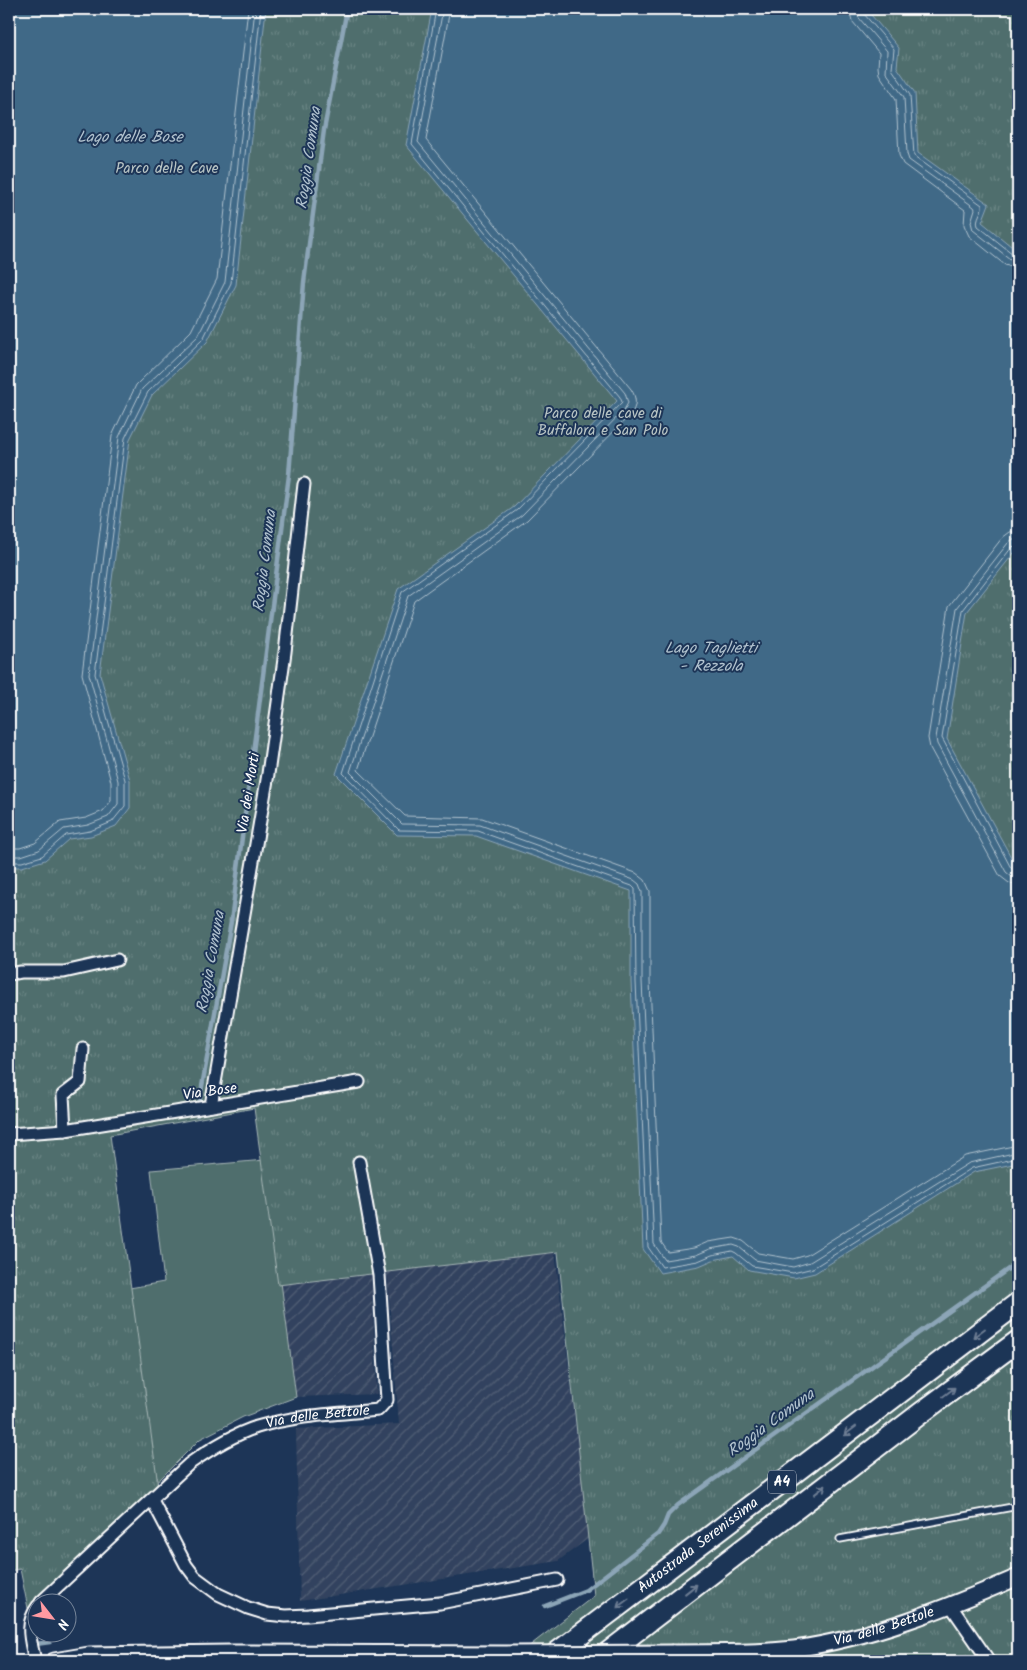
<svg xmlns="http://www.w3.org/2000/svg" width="1027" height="1670" font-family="Kalam,sans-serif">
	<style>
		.industrial { fill: url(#industrial-furrows) }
		.green { fill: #4f6e6d; stroke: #a7b6b6 }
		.park { fill: url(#park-tufts); stroke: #a7b6b6 }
		.water { fill: #3f6987; stroke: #8ca5b7 }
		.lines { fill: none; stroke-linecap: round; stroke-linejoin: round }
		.shore { stroke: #b2c3cf; stroke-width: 1 }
		.stream { stroke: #8ca5b7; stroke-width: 4.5 }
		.service-casing { stroke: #fff; stroke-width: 9 }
		.minor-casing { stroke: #fff; stroke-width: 15 }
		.secondary-casing { stroke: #fff; stroke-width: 19 }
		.motorway-casing { stroke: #fff; stroke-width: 24 }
		.service { stroke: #1d3557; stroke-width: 5.5 }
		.minor { stroke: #1d3557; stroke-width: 11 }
		.secondary { stroke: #1d3557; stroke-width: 15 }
		.motorway { stroke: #1d3557; stroke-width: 20 }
		.secondary-bridge-casing { stroke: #fff; stroke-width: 19; stroke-linecap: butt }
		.secondary-bridge { stroke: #1d3557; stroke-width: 15 }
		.oneway { stroke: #6c7c92 }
		.labels { text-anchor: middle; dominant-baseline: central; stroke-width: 4; stroke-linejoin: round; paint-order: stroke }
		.shield { fill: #1d3557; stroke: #bbc2cd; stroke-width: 1 }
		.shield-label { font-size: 14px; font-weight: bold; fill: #fff }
		.park-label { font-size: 15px; fill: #b9c5c5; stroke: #1d3557 }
		.street-label { font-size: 15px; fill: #fff; stroke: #1d3557 }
		.water-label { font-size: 16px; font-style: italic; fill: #b2c3cf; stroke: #1d3557 }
	</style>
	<defs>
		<pattern id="industrial-furrows" width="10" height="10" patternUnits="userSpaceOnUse" patternTransform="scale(1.25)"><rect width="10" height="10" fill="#33435e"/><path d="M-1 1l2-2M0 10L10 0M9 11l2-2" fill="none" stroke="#525f76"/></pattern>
		<pattern id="park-tufts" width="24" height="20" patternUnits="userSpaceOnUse" patternTransform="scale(1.25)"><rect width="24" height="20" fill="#4f6e6d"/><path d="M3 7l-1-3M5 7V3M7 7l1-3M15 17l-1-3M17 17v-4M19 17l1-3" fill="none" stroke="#698483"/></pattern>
	</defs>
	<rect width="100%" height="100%" fill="#1d3557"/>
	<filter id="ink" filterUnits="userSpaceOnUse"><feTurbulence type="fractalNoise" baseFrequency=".02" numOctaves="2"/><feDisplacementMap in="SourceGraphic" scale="10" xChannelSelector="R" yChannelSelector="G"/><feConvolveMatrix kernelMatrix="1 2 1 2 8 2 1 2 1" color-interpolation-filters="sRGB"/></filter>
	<g filter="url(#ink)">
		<!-- industrial -->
		<path class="industrial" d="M555,1252L589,1538L558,1561L300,1601L296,1429L399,1424L387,1272Z
			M371,1274L377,1394L296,1397L281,1284Z"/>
		<!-- green -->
		<path class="green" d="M265,1160L296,1397L243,1417L200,1439L159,1480L144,1460L124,1289L164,1282L151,1170Z"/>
		<!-- park -->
		<path class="park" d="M9,9H1018V1661H510L594,1596L558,1252L278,1285L254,1108L110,1135L158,1485L28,1608L20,1569L9,1571Z"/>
		<!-- water -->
		<path class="water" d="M9,9H266L236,285L207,342L152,395L130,439L100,674L130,780V808L116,826L91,836L69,839L45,860L22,867H9Z
			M432,9H866L899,48L897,67L915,93L918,153L989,204L982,222L1018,252V548L967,612L947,739L1018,870V1163L974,1172L815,1273L794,1278L749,1270L733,1256L713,1260L699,1266L660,1273L643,1249L631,982V891L476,836L397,835L336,774L398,589L514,507L617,401L406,145Z"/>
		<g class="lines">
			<!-- shore -->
			<path class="shore" d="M436,9L412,144L620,397L622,402L517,510L402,592L343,773L399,830L478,831L632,886L635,889L636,982L648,1247L662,1267L698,1261L712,1255L732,1251L736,1253L752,1266L793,1273L813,1268L972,1168L1018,1158
				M443,9L418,142L625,393L628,403L624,410L522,515L408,596L350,772L402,824L480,825L634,880L639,884L642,892V981L654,1244L665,1260L696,1255L710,1249L733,1245L739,1247L755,1260L793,1267L810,1262L969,1163L1018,1152
				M450,9L426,140L631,389C637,398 637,407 630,415L527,520L414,601L358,770L405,816L482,818L636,873L645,880L650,891V981L661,1242L668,1252L694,1248L708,1242L734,1238L743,1241L758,1253L793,1259L807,1255L965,1156L1018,1145
				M849,9L852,21L879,53L878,67L879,74L896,99L899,155L903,164L965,210L964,225L969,236L1005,265L1018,269
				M856,9L859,18L887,51L886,72L904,97L907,154L909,160L974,207L975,209L971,222L973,230L1010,259L1018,262
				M863,9L864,14L894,49L892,69L910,95L914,156L982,205C983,212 975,218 978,226L1013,254L1018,255
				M1018,531L1010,532L1002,538L949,606L928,738L930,748L1000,876L1009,883L1018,885
				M1018,539H1013L1008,543L957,608L936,738L937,744L1006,872L1012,877L1018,878
				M1018,545L1012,547L963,610L942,738L1011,868L1018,871
				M9,848H20L35,843L60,822L86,818L103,811L111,801V782L82,674L112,436L136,385L191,331L217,279L248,9
				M9,856H21L39,850L64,829L88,825L108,817L118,804V781L89,674L119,437L142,389L198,336L225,282L255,9
				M9,862H22L42,856L66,835L90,831L112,822L125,806V780L95,674L125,438L148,392L203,339L231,283L261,9"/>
			<!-- stream -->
			<path class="stream" d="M197,1115L231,922L289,475L304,282L324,130L347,9
				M545,1606L586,1590L658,1534L664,1525L668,1515L678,1505L1018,1262
				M36,1644L50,1642"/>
			<defs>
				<path id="service" d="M840,1539L1018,1506"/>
				<g id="minor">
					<path d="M9,974L21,972H64L117,960"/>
					<path d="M211,1106L268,774L285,652L304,484"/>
					<path d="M65,1130L63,1095L80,1082L83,1049"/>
					<path d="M9,1134L65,1130L359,1082"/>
					<path d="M152,1500L186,1565L195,1577L218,1594L248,1608L267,1614L286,1616L308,1615L440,1603L557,1580"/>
					<path id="s1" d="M41,1602L189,1464C210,1449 232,1435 257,1427C296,1415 337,1414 378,1410L387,1400L379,1275L359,1162"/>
					<path d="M951,1606L989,1661"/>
					<path d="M35,1661C31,1641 24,1625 38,1606"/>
				</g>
				<g id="secondary">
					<path id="s2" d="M672,1653C712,1652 753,1654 794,1649C872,1638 946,1608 1018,1577"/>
					<path d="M54,1661L89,1655L229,1653L510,1654"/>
				</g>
				<g id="motorway">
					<path id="s3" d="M546,1661L1018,1303"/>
					<path d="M597,1661L921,1413L1018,1341"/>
				</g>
			</defs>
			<!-- service casing -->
			<use href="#service" class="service-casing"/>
			<!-- minor casing -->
			<use href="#minor" class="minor-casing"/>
			<!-- secondary casing -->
			<use href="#secondary" class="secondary-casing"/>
			<!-- motorway casing -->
			<use href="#motorway" class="motorway-casing"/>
			<!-- service -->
			<use href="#service" class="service"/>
			<!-- minor -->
			<use href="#minor" class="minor"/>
			<!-- secondary -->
			<use href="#secondary" class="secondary"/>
			<!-- motorway -->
			<use href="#motorway" class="motorway"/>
			<defs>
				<path id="secondary-bridge" d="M510,1654L672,1653"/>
			</defs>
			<!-- secondary-bridge casing -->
			<use href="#secondary-bridge" class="secondary-bridge-casing"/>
			<!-- secondary-bridge -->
			<use href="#secondary-bridge" class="secondary-bridge"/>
		</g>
		<!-- one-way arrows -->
		<defs><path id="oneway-shaft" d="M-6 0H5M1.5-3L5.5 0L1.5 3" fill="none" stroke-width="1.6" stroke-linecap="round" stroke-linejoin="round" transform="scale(1.25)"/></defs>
		<g class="oneway">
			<use href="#oneway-shaft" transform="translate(979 1333) rotate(143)"/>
			<use href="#oneway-shaft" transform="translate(949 1392) rotate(-37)"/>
			<use href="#oneway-shaft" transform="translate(850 1431) rotate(143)"/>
			<use href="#oneway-shaft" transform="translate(820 1490) rotate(-38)"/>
			<use href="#oneway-shaft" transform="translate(691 1589) rotate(-38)"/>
			<use href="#oneway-shaft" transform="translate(623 1603) rotate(143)"/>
		</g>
	</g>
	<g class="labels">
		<!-- shield labels -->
		<rect class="shield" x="768" y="1470.5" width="28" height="23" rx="4"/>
		<g class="shield-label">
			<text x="782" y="1482">A4</text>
		</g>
		<!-- park labels -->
		<g class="park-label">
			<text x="167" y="169">Parco delle Cave</text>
			<text x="603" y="414">Parco delle cave di<tspan x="603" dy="17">Buffalora e San Polo</tspan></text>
		</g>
		<!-- street labels -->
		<g class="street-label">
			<text transform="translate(249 793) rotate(-81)">Via dei Morti</text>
			<text transform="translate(210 1092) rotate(-8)">Via Bose</text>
			<text stroke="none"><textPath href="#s1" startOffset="342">Via delle Bettole</textPath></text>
			<text stroke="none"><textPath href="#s3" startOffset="191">Autostrada Serenissima</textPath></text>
			<text stroke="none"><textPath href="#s2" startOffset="215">Via delle Bettole</textPath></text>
		</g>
		<!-- water labels -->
		<g class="water-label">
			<text x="130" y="137">Lago delle Bose</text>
			<text transform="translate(309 158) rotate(-82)">Roggia Comuna</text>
			<text transform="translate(265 561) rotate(-83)">Roggia Comuna</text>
			<text x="711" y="648">Lago Taglietti<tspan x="711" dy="18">- Rezzola</tspan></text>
			<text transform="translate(211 962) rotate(-80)">Roggia Comuna</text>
			<text transform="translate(771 1423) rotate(-36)">Roggia Comuna</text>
		</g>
	</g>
	<!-- margin -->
	<rect width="1027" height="1670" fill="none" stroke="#1d3557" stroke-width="30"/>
	<rect x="15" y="15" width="997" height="1640" fill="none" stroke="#fff" stroke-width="2" filter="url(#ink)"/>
	<!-- north arrow -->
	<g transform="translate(52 1618) rotate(121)"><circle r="24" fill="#1d3557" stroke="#77869a"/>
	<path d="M0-4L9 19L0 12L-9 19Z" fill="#ff9aa2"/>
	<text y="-8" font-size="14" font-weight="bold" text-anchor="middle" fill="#ffffff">N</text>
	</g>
</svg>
